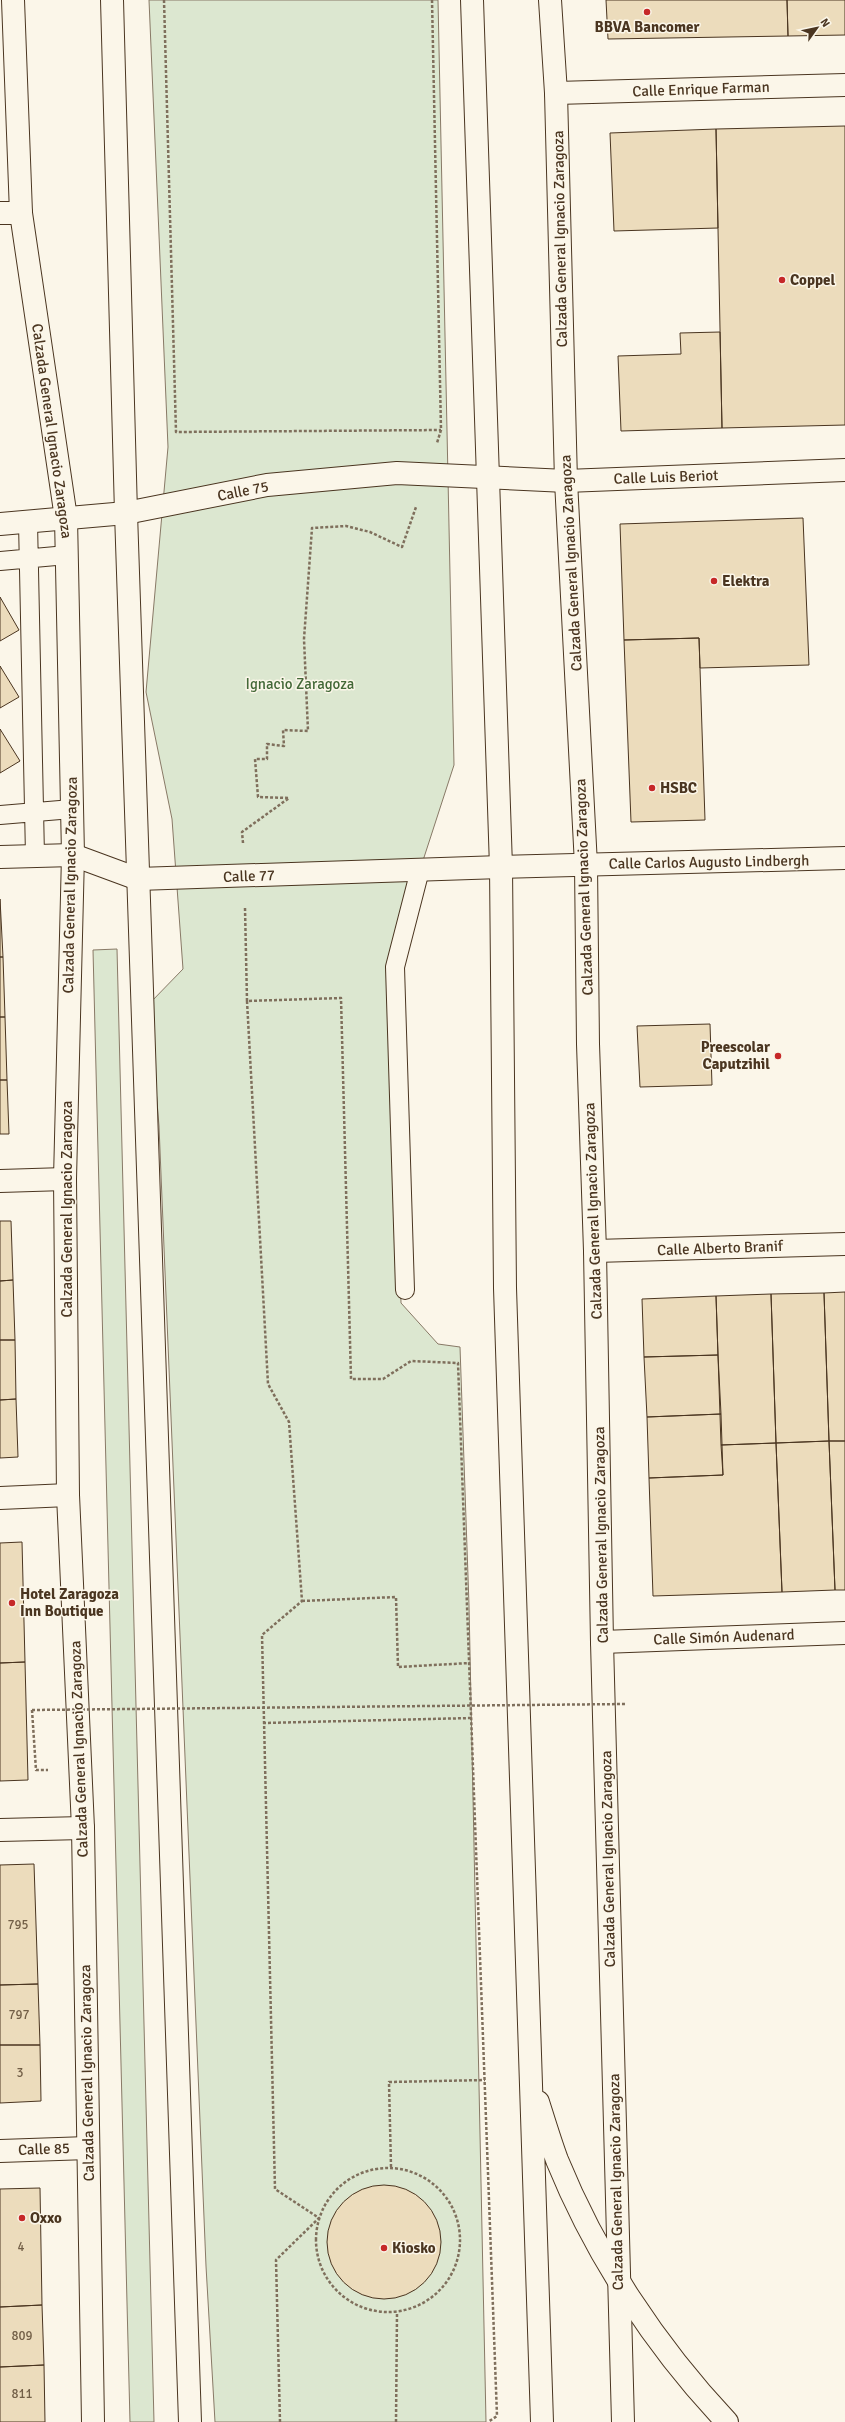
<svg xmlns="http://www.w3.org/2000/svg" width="845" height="2422" font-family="Signika,sans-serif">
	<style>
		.green { fill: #dce7d0; stroke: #887966 }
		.building { fill: #ecdcbc; stroke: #4a3520 }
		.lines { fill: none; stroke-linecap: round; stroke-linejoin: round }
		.service-casing { stroke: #4a3520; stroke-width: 20 }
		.minor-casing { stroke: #4a3520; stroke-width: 24 }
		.secondary-casing { stroke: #4a3520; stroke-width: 24 }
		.primary-casing { stroke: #4a3520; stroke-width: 24 }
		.path { stroke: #7f6f5c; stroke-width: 2.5; stroke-dasharray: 3 2; stroke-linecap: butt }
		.service { stroke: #fbf6e9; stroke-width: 18 }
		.minor { stroke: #fbf6e9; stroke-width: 22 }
		.secondary { stroke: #fbf6e9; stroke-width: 22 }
		.primary { stroke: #fbf6e9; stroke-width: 22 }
		.path-bridge { stroke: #7f6f5c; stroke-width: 2.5; stroke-dasharray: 3 2; stroke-linecap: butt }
		.poi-dot { fill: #c62828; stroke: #fbf6e9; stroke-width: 1.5 }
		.labels { text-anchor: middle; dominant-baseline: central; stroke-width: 3; stroke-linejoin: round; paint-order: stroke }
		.number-label { font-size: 13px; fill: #725f47 }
		.poi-label { font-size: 15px; font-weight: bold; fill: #4a3520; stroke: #fbf6e9; text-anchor: start }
		.street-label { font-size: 15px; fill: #4a3520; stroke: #fbf6e9 }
		.park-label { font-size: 15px; fill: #436837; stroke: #fbf6e9 }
	</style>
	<rect width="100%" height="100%" fill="#fbf6e9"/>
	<!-- green -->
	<path class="green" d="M149,0H438L454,765L417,879L393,969L401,1303L438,1344L460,1347L469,1605L486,2422H215L206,2266L159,1126L149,1004L183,969L172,819L146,692L168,447Z
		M117,949L154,2422H130L93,950Z"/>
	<!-- building -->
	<path class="building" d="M606,0H787L788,36L608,39Z
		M787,0H845V35L788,36Z
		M845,126V425L722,428L716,129Z
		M716,129L718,228L614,231L610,133Z
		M720,332L722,428L621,431L618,356L681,354L680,333Z
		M803,518L809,665L700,668L699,638L624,640L620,524Z
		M0,597L19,630L0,641Z
		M699,638L705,820L631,822L624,640Z
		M0,666L19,697L0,708Z
		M0,729L20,761L0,773Z
		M0,899L3,957H0Z
		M0,957H3L5,1017H0Z
		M0,1017H5L7,1080H0Z
		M710,1024L712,1085L640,1087L637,1026Z
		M0,1080H7L9,1134H0Z
		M0,1221H11L13,1280L0,1281Z
		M13,1280L15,1340H0V1281Z
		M845,1292V1441H829L824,1293Z
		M824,1293L829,1441L776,1443L771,1294Z
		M771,1294L776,1443L721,1445L716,1296Z
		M716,1296L718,1355L644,1357L642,1299Z
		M0,1340H15L16,1399L0,1400Z
		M718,1355L721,1414L647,1417L644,1357Z
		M16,1399L18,1457L0,1458V1400Z
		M721,1414L723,1475L649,1478L647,1417Z
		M829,1441H845V1590H835Z
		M829,1441L835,1590L782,1592L776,1443Z
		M776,1443L782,1592L653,1596L649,1478L723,1475L721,1445Z
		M22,1542L25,1662L0,1663V1543Z
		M25,1662L28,1780L0,1781V1663Z
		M34,1864L38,1984L0,1985V1865Z
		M38,1984L40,2045H0V1985Z
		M0,2045H40L41,2101L0,2103Z
		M327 2242a57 57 0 1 1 114 0a57 57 0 1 1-114 0Z
		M40,2188L42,2305L0,2307V2189Z
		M42,2305L44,2365L0,2367V2307Z
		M44,2365L45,2422H0V2367Z"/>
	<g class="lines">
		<defs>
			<path id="service" d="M28,522L35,856
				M0,561L67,555
				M0,815L72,809
				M405,1290L395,967L420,870"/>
			<path id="minor" d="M556,93L845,85
				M0,213H21
				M0,524L126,513L267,485L397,473L566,481L845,470
				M0,857L73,855L138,879L501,867L845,858
				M0,1181L65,1179
				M595,1251L845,1244
				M0,1498L68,1495
				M602,1642L845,1633
				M0,1830L83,1828
				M0,2151L88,2148"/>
			<path id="secondary" d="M13,0L21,213L66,518L73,855L65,1179L68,1495L83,1828L93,2422
				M550,0L556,93L566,481L586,865L588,1044L595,1251L602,1642L623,2422"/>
			<path id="primary" d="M112,0L126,513L190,2422
				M472,0L501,867L505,1288L542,2422
				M538,2102C544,2121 550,2141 557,2160C596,2256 656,2347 727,2422"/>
		</defs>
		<!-- service casing -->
		<use href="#service" class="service-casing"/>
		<!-- minor casing -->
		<use href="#minor" class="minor-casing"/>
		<!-- secondary casing -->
		<use href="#secondary" class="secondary-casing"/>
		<!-- primary casing -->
		<use href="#primary" class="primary-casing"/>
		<!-- path -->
		<path class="path" d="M164,0L176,432L441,430
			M432,0L441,430L437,443
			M243,843L242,832L289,798L258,797L255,759H267V744L284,746L283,730L308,731L304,639L312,528L346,526L370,532L402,547L416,507
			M245,908L247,1001
			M302,1601L396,1597L398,1667L470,1663
			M32,1710L36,1770H48
			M263,1723L472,1718
			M391,2167L389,2082L485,2080
			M316 2240a72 72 0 1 1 144 0a72 72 0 1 1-144 0Z
			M280,2422L276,2260L319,2218L275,2189L262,1635L302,1601L289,1422L268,1384L247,1001L341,998L351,1379H383L411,1361L458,1363L497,2416L488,2422
			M396,2422L397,2313"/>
		<!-- service -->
		<use href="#service" class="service"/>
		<!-- minor -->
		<use href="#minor" class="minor"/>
		<!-- secondary -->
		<use href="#secondary" class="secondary"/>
		<!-- primary -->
		<use href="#primary" class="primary"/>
		<!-- path-bridge -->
		<path class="path-bridge" d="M32,1710L626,1704"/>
	</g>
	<!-- markers -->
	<g class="poi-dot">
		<circle cx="647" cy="12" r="4"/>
		<circle cx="782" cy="280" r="4"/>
		<circle cx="714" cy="581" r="4"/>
		<circle cx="652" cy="788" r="4"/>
		<circle cx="778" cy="1056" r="4"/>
		<circle cx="12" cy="1603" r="4"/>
		<circle cx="22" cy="2218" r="4"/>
		<circle cx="384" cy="2248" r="4"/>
	</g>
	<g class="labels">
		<!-- number labels -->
		<g class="number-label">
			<text x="18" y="1925">795</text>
			<text x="19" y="2015">797</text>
			<text x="20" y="2073">3</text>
			<text x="21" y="2247">4</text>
			<text x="22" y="2336">809</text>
			<text x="22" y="2394">811</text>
		</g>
		<!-- poi labels -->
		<g class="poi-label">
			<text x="647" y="27" text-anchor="middle">BBVA Bancomer</text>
			<text x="790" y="280">Coppel</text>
			<text x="722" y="581">Elektra</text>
			<text x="660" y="788">HSBC</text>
			<text x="770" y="1047" text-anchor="end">Preescolar<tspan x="770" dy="17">Caputzihil</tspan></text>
			<text x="20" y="1594">Hotel Zaragoza<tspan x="20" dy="17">Inn Boutique</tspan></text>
			<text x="30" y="2218">Oxxo</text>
			<text x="392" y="2248">Kiosko</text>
		</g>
		<!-- street labels -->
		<g class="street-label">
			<text transform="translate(701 89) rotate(-2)">Calle Enrique Farman</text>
			<text transform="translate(560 239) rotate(-91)">Calzada General Ignacio Zaragoza</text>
			<text transform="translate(52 431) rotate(82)">Calzada General Ignacio Zaragoza</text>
			<text transform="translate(666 477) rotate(-2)">Calle Luis Beriot</text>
			<text transform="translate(243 491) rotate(-11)">Calle 75</text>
			<text transform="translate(571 563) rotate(-93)">Calzada General Ignacio Zaragoza</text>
			<text transform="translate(709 862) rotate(-1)">Calle Carlos Augusto Lindbergh</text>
			<text transform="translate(249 876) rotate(-2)">Calle 77</text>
			<text transform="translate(70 885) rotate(-89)">Calzada General Ignacio Zaragoza</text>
			<text transform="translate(584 887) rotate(-92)">Calzada General Ignacio Zaragoza</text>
			<text transform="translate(67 1209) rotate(-90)">Calzada General Ignacio Zaragoza</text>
			<text transform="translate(593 1211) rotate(-92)">Calzada General Ignacio Zaragoza</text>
			<text transform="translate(720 1248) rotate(-2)">Calle Alberto Branif</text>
			<text transform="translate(601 1535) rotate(-91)">Calzada General Ignacio Zaragoza</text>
			<text transform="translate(724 1637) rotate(-2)">Calle Simón Audenard</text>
			<text transform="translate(79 1749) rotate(-92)">Calzada General Ignacio Zaragoza</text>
			<text transform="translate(608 1859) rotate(-91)">Calzada General Ignacio Zaragoza</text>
			<text transform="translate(87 2073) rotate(-91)">Calzada General Ignacio Zaragoza</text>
			<text transform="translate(44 2149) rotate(-2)">Calle 85</text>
			<text transform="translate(616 2182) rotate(-91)">Calzada General Ignacio Zaragoza</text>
		</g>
		<!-- park labels -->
		<g class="park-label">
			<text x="300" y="684">Ignacio Zaragoza</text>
		</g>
	</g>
	<!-- north arrow -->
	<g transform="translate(817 28) rotate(57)" stroke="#fbf6e9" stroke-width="3" paint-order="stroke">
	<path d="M0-3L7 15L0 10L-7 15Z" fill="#4a3520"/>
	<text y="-6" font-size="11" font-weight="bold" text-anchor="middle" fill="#4a3520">N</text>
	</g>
</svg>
